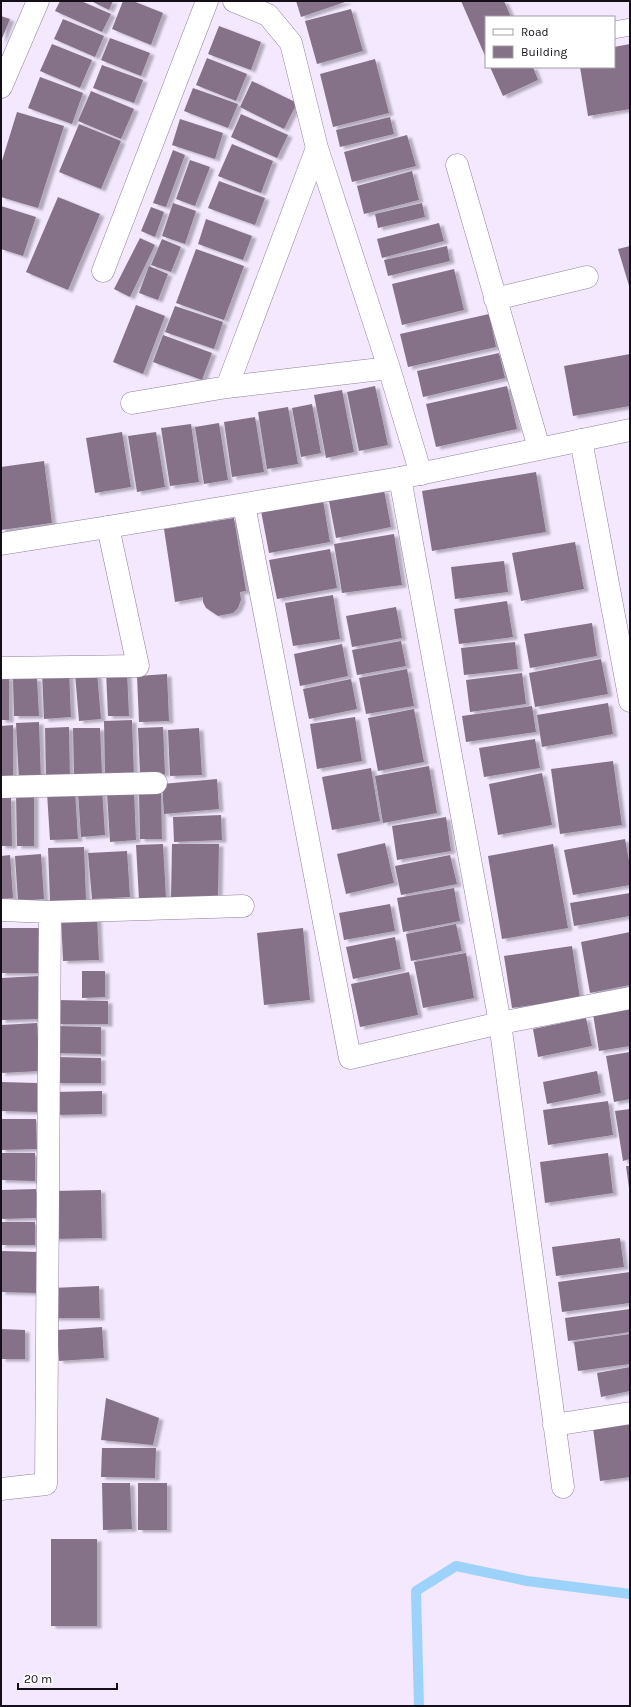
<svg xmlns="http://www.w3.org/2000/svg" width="631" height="1707" font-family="Karla,sans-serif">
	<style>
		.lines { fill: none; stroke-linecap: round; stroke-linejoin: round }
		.stream { stroke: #9dd3fa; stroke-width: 10 }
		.building { fill: #867288; filter: url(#shadow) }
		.service-casing { stroke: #8f829b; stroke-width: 18 }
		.minor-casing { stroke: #8f829b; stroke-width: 23 }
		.tertiary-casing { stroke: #8f829b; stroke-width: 23 }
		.service { stroke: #fff; stroke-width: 17 }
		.minor { stroke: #fff; stroke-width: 22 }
		.tertiary { stroke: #fff; stroke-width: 22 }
	</style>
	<defs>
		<filter id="shadow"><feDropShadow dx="4.5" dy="2.5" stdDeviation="1" flood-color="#0004"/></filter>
	</defs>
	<rect width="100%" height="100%" fill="#f3e8fe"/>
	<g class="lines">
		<!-- stream -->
		<path class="stream" d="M419,1706L416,1591L456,1566L527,1581L630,1594"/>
	</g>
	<!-- building -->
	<path class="building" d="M60,1H81L111,14L102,32L55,11Z
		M91,1H113L109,10Z
		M123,1H133L163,13L151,45L112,29Z
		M296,1H348L301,17Z
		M461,1H504L511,17H486V58Z
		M351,9L363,51L317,64L305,21Z
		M1,16L10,19L1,41Z
		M63,19L104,36L95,57L54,39Z
		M219,26L261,42L251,70L208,54Z
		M110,38L150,53L141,76L101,60Z
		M52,44L92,60L80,88L40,71Z
		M630,44V109L588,116L580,67H614V47Z
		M207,58L247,74L236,101L196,85Z
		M375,59L389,113L333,127L320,74Z
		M102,65L143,80L134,103L93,88Z
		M490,67H533L538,80L503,96Z
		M40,77L83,93L72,124L28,108Z
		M252,81L297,103L284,129L240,107Z
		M193,88L238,104L228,128L184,111Z
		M91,91L134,109L121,139L78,121Z
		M17,112L64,126L38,208L1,197V164Z
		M241,114L288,135L277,158L231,137Z
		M390,117L394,134L340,147L336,130Z
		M180,119L223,133L215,159L172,145Z
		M79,124L121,141L101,189L59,172Z
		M407,135L416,166L352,182L344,152Z
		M232,144L273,161L261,193L218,176Z
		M173,150L185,155L166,207L153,203Z
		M190,160L210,167L195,206L176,199Z
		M412,171L419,200L364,214L357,186Z
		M219,181L265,198L255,225L208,208Z
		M58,197L100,214L68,290L26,272Z
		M173,203L196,211L185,244L162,236Z
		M422,203L425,217L378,228L375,214Z
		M1,206L36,217L23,256L1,249Z
		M151,207L164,212L155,237L141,231Z
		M206,219L252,236L243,260L198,244Z
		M439,223L444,241L382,258L377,239Z
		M140,238L155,245L130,297L114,289Z
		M162,239L181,247L171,272L151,265Z
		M447,246L450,261L388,276L384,260Z
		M630,246V289L618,249Z
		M196,249L244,266L224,320L176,303Z
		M149,266L168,274L158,300L139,293Z
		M454,269L464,310L402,325L392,284Z
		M136,305L165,316L143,374L113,362Z
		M175,306L223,322L214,349L165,332Z
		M489,314L496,347L408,367L400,334Z
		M163,335L212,353L202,380L153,362Z
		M499,353L505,378L423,397L417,371Z
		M630,354V406L573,416L564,366Z
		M375,386L388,445L359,451L347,392Z
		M507,386L517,429L436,447L426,404Z
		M342,390L354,452L326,458L314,395Z
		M312,404L321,453L301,457L292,408Z
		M288,407L298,464L267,469L258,412Z
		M255,417L264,472L232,477L224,422Z
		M219,423L228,480L204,484L195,427Z
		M191,424L199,482L170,486L161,428Z
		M122,432L131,487L95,493L86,438Z
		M156,432L165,487L137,492L128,436Z
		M44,461L52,523L1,530V467Z
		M536,472L546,532L432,551L422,491Z
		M384,490L391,527L336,538L329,501Z
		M323,500L330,542L269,553L261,511Z
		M234,518L246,591L240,592L241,600L238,608L233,613L218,616L206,608L203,602V597L175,602L164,529Z
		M394,534L402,585L342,593L334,544Z
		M575,542L584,589L521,601L512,553Z
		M330,549L337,588L277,599L269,560Z
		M504,561L508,592L455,599L451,567Z
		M333,595L340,639L293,646L285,603Z
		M507,601L513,637L459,644L454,609Z
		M396,607L402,638L352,647L346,616Z
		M592,623L597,656L530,668L524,634Z
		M401,641L406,666L357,675L352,650Z
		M515,642L518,669L464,675L461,648Z
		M342,644L348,676L300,686L294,654Z
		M601,659L608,694L535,707L529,673Z
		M407,669L414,706L366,714L359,678Z
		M69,670L71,717L44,719L42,672Z
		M127,671L129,716H108L106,672Z
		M97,672L101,719L79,721L75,674Z
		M522,673L526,704L470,712L466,680Z
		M167,674L169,721L139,722L137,676Z
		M1,677H9V720H1Z
		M37,678L39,716H14L13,679Z
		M351,679L357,709L309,719L303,689Z
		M608,703L613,734L542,747L537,715Z
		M532,706L536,732L466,742L462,716Z
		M414,709L424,762L378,771L368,718Z
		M355,717L362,761L317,769L310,724Z
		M132,720L134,776L105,777L104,721Z
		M39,722L41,781L19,782L16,723Z
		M13,725V777H1V726Z
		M69,727L70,779L46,780L45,728Z
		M163,727L165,774H140L138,728Z
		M73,728H100L102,774L74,775Z
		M199,728L202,775L170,776L168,730Z
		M535,739L540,768L484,777L479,748Z
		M613,761L622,825L560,834L551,769Z
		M429,766L437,813L383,823L375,776Z
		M371,768L380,821L332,830L322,777Z
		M542,773L552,825L498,835L489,784Z
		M217,779L219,809L164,814L162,784Z
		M102,789L105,835L81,837L78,791Z
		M75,791L78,839L50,840L47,793Z
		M134,791L136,840L110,842L107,793Z
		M161,791L162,839H140L139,792Z
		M16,795H34V846H17Z
		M1,798H11L12,846H1Z
		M221,815L222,840L174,842L173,817Z
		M446,817L451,851L397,860L392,826Z
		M625,839L630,866V885L573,895L564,850Z
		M385,843L394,883L346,894L337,854Z
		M163,844L166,898L139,899L136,845Z
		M172,844H219L218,898H171Z
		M553,844L568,928L502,939L488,856Z
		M84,847L86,900L50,901L48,848Z
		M127,851L130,897L92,899L88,853Z
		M41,854L44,899L18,901L15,856Z
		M10,855L13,898L1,899V856Z
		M450,855L457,884L401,895L395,866Z
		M454,888L460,921L403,932L397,898Z
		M630,893V916L574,926L570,903Z
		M390,904L395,931L344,940L339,913Z
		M97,916L99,960L63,961L61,917Z
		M456,924L462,951L411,961L406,934Z
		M1,928H41V973H1Z
		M303,928L310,1000L264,1005L257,933Z
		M630,932V985L590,993L581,942Z
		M395,937L401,969L353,979L346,947Z
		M572,946L580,998L512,1008L504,956Z
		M466,953L474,998L423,1008L414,962Z
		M82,971H105V997L82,998Z
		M409,972L418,1015L360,1027L351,984Z
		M39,976L41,1019L1,1020V978Z
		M57,1000L108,1001V1024H57Z
		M630,1009V1046L599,1051L593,1014Z
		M586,1018L592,1046L538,1057L533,1029Z
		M37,1023L40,1071L1,1073V1025Z
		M54,1026L101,1027V1054L54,1053Z
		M630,1052V1099L614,1102L606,1056Z
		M56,1057L101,1058V1083H56Z
		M597,1071L601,1093L547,1104L543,1082Z
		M1,1082L37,1083V1112L1,1111Z
		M102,1091V1114L56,1115L55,1092Z
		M608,1101L613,1135L548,1145L543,1110Z
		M630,1109V1159L623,1161L615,1111Z
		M1,1119H36L37,1149L1,1150Z
		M1,1153H35V1181L1,1180Z
		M608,1153L613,1193L545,1203L540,1162Z
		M626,1166H630V1188H629Z
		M36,1189V1218L1,1219V1190Z
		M101,1190L102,1238L53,1239V1191Z
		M1,1222H35V1245H1Z
		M620,1238L624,1267L556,1276L552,1247Z
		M1,1251L39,1252L38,1293L1,1292Z
		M630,1272V1303L562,1312L558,1282Z
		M99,1286L100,1318H52L51,1288Z
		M630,1309V1332L568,1341L565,1318Z
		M102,1327L104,1358L59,1361L57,1330Z
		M1,1329L25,1330V1359H1Z
		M630,1334V1364L578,1371L574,1342Z
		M630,1367V1391L601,1397L597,1373Z
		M106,1398L159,1418L153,1445L101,1440Z
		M630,1423V1477L600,1481L593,1428Z
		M102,1448H156L155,1478L101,1477Z
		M102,1483H130L132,1529L103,1530Z
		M138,1483H167V1530H138Z
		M51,1539H97V1626H51Z"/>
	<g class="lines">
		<defs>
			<path id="service" d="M614,30L630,27"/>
			<path id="minor" d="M234,1L268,15L291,43L317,148L389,368L421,474
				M1,87L38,1
				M457,165L539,448
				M103,271L207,1
				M495,299L587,277
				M227,387L317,148
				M132,403L227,387L389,368
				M581,440L630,701
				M400,478L500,1023L563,1487
				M244,505L350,1058L500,1023L630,998
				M1,668L138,666L108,527
				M1,787L156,783
				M1,910L50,912L243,906
				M554,1425L630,1413
				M1,1489L46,1484L50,912"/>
			<path id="tertiary" d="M1,544L108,527L400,478L630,430"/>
		</defs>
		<!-- service casing -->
		<use href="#service" class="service-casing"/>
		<!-- minor casing -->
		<use href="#minor" class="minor-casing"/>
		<!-- tertiary casing -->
		<use href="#tertiary" class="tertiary-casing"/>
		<!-- service -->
		<use href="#service" class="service"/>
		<!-- minor -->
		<use href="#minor" class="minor"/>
		<!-- tertiary -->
		<use href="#tertiary" class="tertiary"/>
	</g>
	<!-- border -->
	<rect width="631" height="1707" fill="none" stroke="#130e17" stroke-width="4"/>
	<!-- legend -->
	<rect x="485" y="16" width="130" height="52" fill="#ffffff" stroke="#a19fa2"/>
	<rect x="493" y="29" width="20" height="6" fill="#ffffff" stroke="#a19fa2"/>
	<text x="521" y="36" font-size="12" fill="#130e17">Road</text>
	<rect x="493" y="46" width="20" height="12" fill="#867288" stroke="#a19fa2"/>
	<text x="521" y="56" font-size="12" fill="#130e17">Building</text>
	<!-- scale -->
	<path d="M18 1683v6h99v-6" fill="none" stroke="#130e17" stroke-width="2"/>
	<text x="24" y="1683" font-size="12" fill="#130e17" stroke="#ffffff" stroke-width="3" paint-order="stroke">20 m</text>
</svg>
